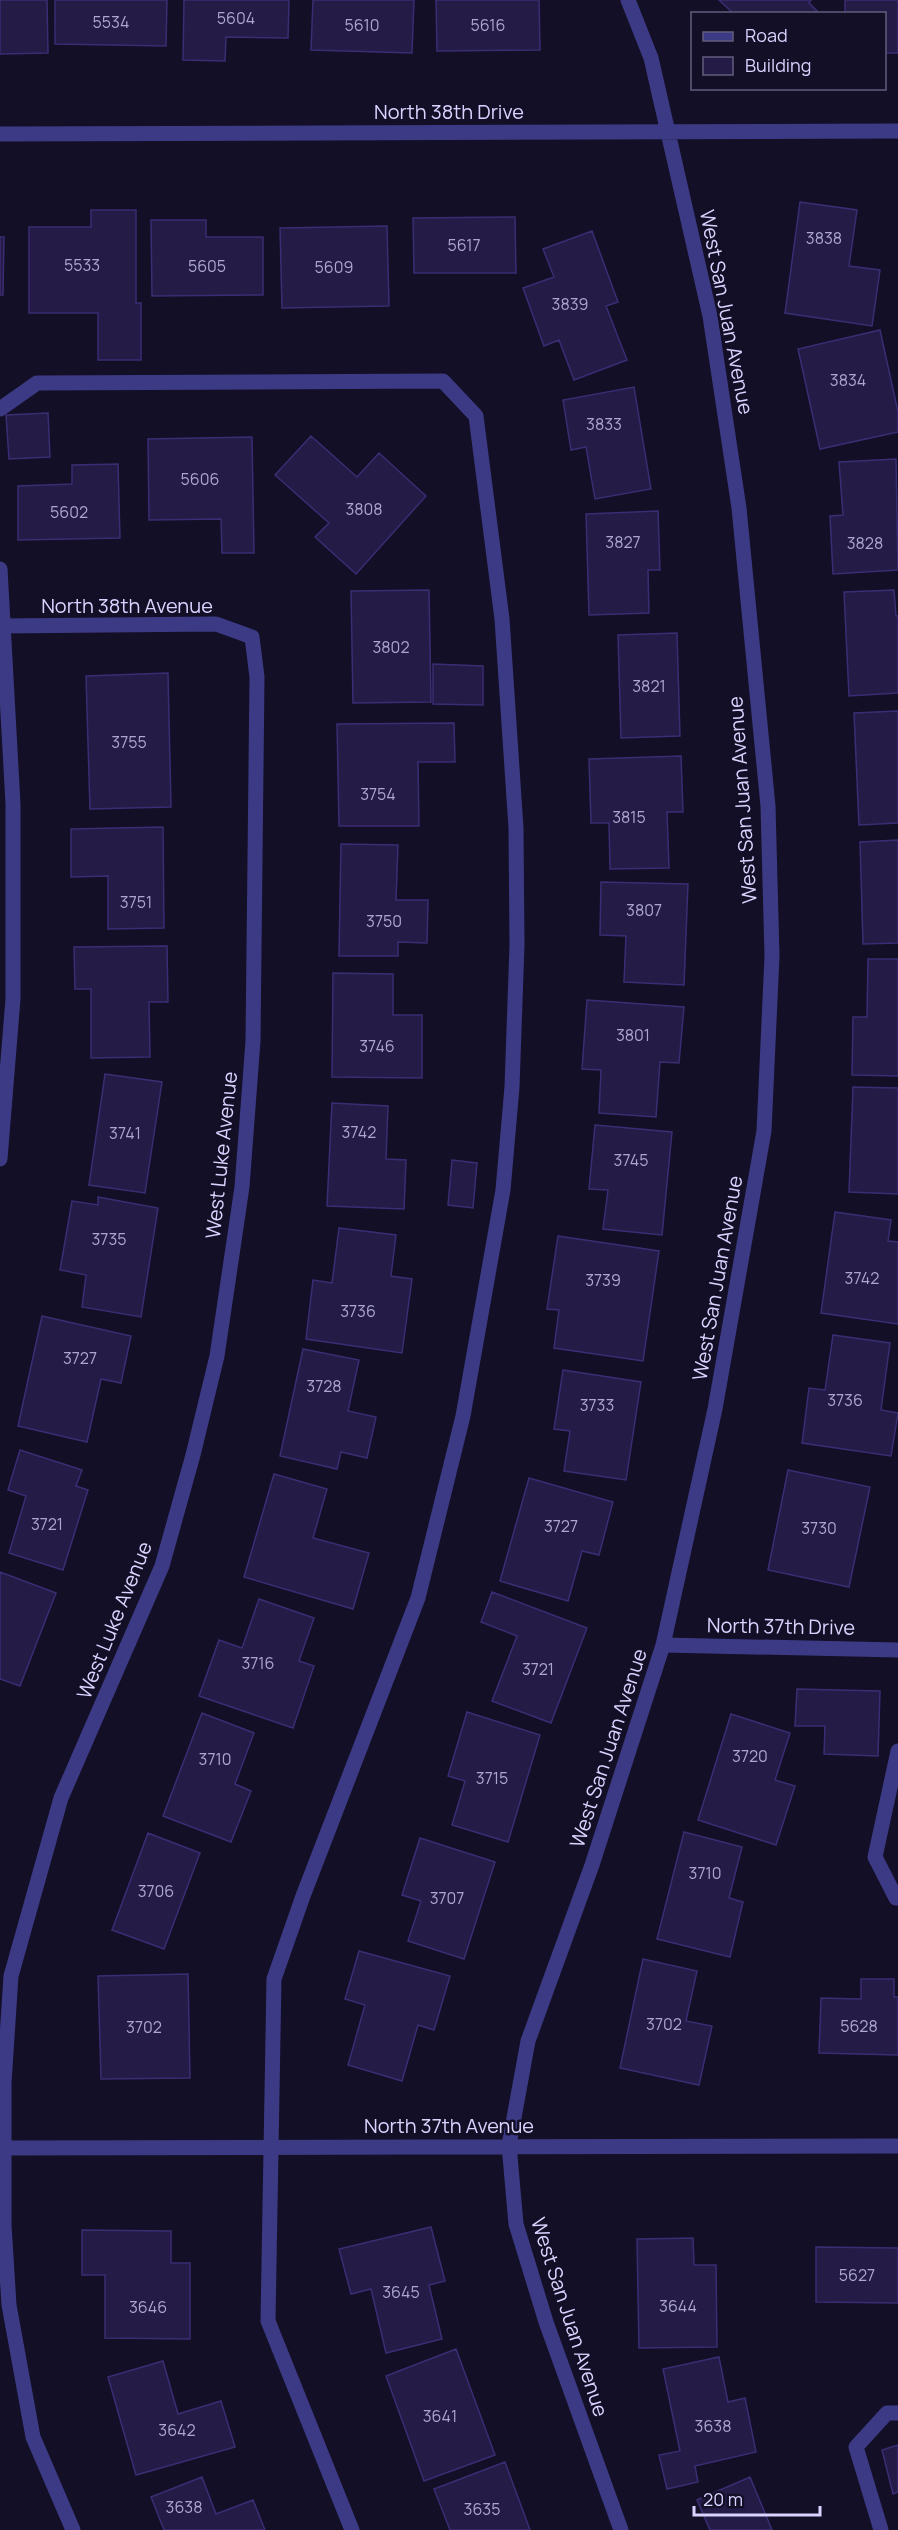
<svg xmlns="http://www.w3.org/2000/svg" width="898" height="2530" font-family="Manrope,sans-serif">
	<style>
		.building { fill: #241b47; stroke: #3b2d73; stroke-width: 1.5 }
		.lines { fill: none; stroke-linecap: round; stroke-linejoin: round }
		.lane { stroke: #3d3a85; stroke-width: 15 }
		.street { stroke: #3d3a85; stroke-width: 15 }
		.labels { text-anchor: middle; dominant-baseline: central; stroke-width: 5; stroke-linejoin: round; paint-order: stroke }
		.number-label { font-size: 16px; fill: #aca6d1 }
		.street-label { font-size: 20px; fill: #d9d4ff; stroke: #130f26 }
	</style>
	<rect width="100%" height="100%" fill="#130f26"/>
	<!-- building -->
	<path class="building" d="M0,0H47L48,53L0,54Z
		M55,0H167L166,46L55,44Z
		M184,0H289L288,38L226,37L225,61L183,60Z
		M313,0H414L412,53L311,50Z
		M436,0H539L540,50L437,51Z
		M719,0H811L809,3L820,14H734Z
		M845,0H898V53H884V14H845Z
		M800,202L857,210L849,266L880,270L872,326L785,313Z
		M91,210H136V303H141V360H98V313H29V227H91Z
		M515,217L516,273H414L413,218Z
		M151,220H206V237H263V295L152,296Z
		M387,226L389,306L282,308L280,228Z
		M592,231L618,302L606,306L627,360L574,380L559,340L544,346L523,288L554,277L543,249Z
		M0,237H4L3,295H0Z
		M880,330L898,412V432L820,449L798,349Z
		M634,387L651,489L595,499L586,447L571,450L563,400Z
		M48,413L50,457L9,459L6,415Z
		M311,436L357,477L379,453L426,496L356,574L315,537L329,523L275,475Z
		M252,437L254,553H222L221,519L149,520L148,439Z
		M896,459L898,570L833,574L830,516L843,515L839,462Z
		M118,464L120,538L18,540V486L72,484V465Z
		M658,511L660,570H648L649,613L589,615L586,514Z
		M429,590L431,702L353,703L351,591Z
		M894,590L896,616H898V693L849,696L844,592Z
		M677,633L680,736L621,738L618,635Z
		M433,664L483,666V705L433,704Z
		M168,673L171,807L90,809L86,676Z
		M898,711V823L859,825L854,713Z
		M454,723L455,762H418L419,826H339L337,724Z
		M681,756L683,812H667L669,868L610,869L609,823H591L589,759Z
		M163,827L164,928L108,929V876L71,877V829Z
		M898,840V943L863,944L860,842Z
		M341,844L398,845L396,900H428L427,943L398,942V956H339Z
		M601,882L688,884L684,985L624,982L626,936L600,935Z
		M167,946L168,1002H149L150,1057L91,1058V989H75L74,947Z
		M868,959H898V1076L852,1075L853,1017H867Z
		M333,973L393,974V1015H422V1078L332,1077Z
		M587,1000L684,1007L679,1063L660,1062L656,1117L599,1113L601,1070L582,1069Z
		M105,1074L162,1082L145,1193L89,1185Z
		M853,1087L898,1088V1194L849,1192Z
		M332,1103L388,1106L386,1159L406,1160L404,1209L327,1206Z
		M595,1125L672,1132L662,1235L603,1229L608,1190L589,1189Z
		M452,1160L477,1163L473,1208L448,1205Z
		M98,1197L158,1208L141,1317L82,1307L86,1275L60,1270L72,1201L98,1205Z
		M835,1212L891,1220L888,1241L898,1242V1324L821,1313Z
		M339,1228L396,1235L391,1276L412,1279L402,1353L306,1339L313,1280L332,1283Z
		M558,1236L659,1251L643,1361L554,1348L559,1310L547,1309Z
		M42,1316L131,1336L121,1383L101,1379L87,1442L18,1426Z
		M833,1335L890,1343L881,1410L898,1413L891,1456L802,1443L809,1388L825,1390Z
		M303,1349L359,1360L348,1411L376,1417L367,1458L341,1452L337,1469L280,1456Z
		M563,1370L641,1382L626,1480L564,1471L570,1431L554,1429Z
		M20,1450L82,1470L76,1486L88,1490L63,1570L9,1553L26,1496L8,1490Z
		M788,1470L870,1487L849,1587L768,1570Z
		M274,1474L327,1489L313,1538L369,1553L353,1609L244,1577Z
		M529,1478L613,1502L599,1555L582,1551L568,1601L500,1581Z
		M0,1572L56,1593L20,1686L0,1679Z
		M492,1592L587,1628L551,1723L492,1701L517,1636L481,1622Z
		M259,1599L314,1618L299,1661L314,1666L293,1728L199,1696L219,1640L242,1648Z
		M797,1689L880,1691L878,1756L824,1754L825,1726H795Z
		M467,1712L540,1735L508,1842L452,1825L465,1781L448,1776Z
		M202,1713L254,1733L235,1784L251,1791L231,1842L163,1816Z
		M731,1714L790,1733L775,1780L795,1786L776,1845L698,1820Z
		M684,1832L742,1847L729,1898L743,1902L730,1957L657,1939Z
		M148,1833L200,1853L164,1949L112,1930Z
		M420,1838L495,1862L464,1959L408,1941L421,1901L402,1895Z
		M359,1951L450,1976L434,2030L418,2025L402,2081L348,2065L365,2005L345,1999Z
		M643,1959L697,1971L686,2021L712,2026L699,2085L620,2068Z
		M188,1974L190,2078L101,2079L98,1976Z
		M861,1979H894V1997H898V2055L819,2053L821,1998L861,1999Z
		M431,2227L445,2281L429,2285L442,2339L386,2353L371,2289L351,2294L339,2249Z
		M82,2230L171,2231V2263H190V2339L105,2338V2275H82Z
		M693,2238L694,2265H716L717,2347L639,2348L637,2239Z
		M816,2247L898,2248V2303L816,2302Z
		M456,2349L495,2455L424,2481L386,2376Z
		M719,2357L728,2402L745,2398L756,2452L695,2466L698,2482L667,2489L659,2455L680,2451L663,2369Z
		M163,2361L178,2414L221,2401L235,2447L136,2475L108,2377Z
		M898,2445V2492L893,2494L882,2450Z
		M505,2462L530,2530H450L434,2489Z
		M202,2477L216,2514L253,2500L265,2530H164L151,2497Z
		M750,2477L772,2530H710L697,2500Z"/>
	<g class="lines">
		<!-- lane -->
		<path class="lane" d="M0,409L37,383L443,381L476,416L502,619L516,828L517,945L512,1087L503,1190L463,1416L418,1598L303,1896L274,1979L268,2321L352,2530
			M0,569L13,804V999L0,1159
			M898,1751L875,1857L896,1898H898
			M881,2530L856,2447L887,2413H898"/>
		<!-- street -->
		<path class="street" d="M0,134L898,131
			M0,626L216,624L252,637L257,677L253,1041L242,1187L217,1356L193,1455L162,1566L61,1798L11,1976L4,2083V2225L9,2305L33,2437L73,2530
			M663,1645L898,1650
			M0,2148L898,2146
			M621,2530L546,2322L516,2224L509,2145L528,2041L592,1865L663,1645L715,1409L764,1131L772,956L768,806L739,508L710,316L651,58L628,0"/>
	</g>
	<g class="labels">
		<!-- number labels -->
		<g class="number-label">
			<text x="236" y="18">5604</text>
			<text x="111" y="22">5534</text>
			<text x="362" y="25">5610</text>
			<text x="488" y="25">5616</text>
			<text x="824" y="238">3838</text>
			<text x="464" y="245">5617</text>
			<text x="82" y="265">5533</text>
			<text x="207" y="266">5605</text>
			<text x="334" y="267">5609</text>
			<text x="570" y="304">3839</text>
			<text x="848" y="380">3834</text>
			<text x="604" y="424">3833</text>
			<text x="200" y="479">5606</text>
			<text x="364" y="509">3808</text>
			<text x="69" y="512">5602</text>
			<text x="623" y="542">3827</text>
			<text x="865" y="543">3828</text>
			<text x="391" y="647">3802</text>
			<text x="649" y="686">3821</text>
			<text x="129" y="742">3755</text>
			<text x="378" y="794">3754</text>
			<text x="629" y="817">3815</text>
			<text x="136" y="902">3751</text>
			<text x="644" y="910">3807</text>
			<text x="384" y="921">3750</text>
			<text x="633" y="1035">3801</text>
			<text x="377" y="1046">3746</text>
			<text x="359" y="1132">3742</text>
			<text x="125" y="1133">3741</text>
			<text x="631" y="1160">3745</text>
			<text x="109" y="1239">3735</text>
			<text x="862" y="1278">3742</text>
			<text x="603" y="1280">3739</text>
			<text x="358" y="1311">3736</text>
			<text x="80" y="1358">3727</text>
			<text x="324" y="1386">3728</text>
			<text x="845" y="1400">3736</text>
			<text x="597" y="1405">3733</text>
			<text x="47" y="1524">3721</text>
			<text x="561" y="1526">3727</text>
			<text x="819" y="1528">3730</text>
			<text x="258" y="1663">3716</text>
			<text x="538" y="1669">3721</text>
			<text x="750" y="1756">3720</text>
			<text x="215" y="1759">3710</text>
			<text x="492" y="1778">3715</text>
			<text x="705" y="1873">3710</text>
			<text x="156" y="1891">3706</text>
			<text x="447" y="1898">3707</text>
			<text x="664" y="2024">3702</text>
			<text x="859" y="2026">5628</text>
			<text x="144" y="2027">3702</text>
			<text x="857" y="2275">5627</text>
			<text x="401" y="2292">3645</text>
			<text x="678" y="2306">3644</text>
			<text x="148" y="2307">3646</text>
			<text x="440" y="2416">3641</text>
			<text x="713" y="2426">3638</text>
			<text x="177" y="2430">3642</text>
			<text x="184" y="2507">3638</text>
			<text x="482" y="2509">3635</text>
		</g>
		<!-- street labels -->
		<g class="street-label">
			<text x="449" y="111">North 38th Drive</text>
			<text transform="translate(727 312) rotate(79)">West San Juan Avenue</text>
			<text x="127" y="605">North 38th Avenue</text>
			<text transform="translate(742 800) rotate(-94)">West San Juan Avenue</text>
			<text transform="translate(221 1155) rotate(-84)">West Luke Avenue</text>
			<text transform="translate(717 1278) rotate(-80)">West San Juan Avenue</text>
			<text transform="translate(114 1620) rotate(-68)">West Luke Avenue</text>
			<text transform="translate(781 1626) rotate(1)">North 37th Drive</text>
			<text transform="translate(608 1748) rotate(-72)">West San Juan Avenue</text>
			<text x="449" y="2125">North 37th Avenue</text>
			<text transform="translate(570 2317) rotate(72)">West San Juan Avenue</text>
		</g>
	</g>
	<!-- legend -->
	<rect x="691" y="12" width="195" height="78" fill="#130f26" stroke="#625e7d" stroke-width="1.5"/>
	<rect x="703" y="32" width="30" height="9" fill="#3d3a85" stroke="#625e7d" stroke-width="1.5"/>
	<text x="745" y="42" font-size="18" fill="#d9d4ff">Road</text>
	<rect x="703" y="57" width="30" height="18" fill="#241b47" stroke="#625e7d" stroke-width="1.5"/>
	<text x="745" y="72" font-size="18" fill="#d9d4ff">Building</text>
	<!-- scale -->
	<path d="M694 2506v9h126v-9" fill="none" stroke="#d9d4ff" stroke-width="3"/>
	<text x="703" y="2506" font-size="18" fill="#d9d4ff" stroke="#130f26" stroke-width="4.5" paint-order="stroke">20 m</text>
</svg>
